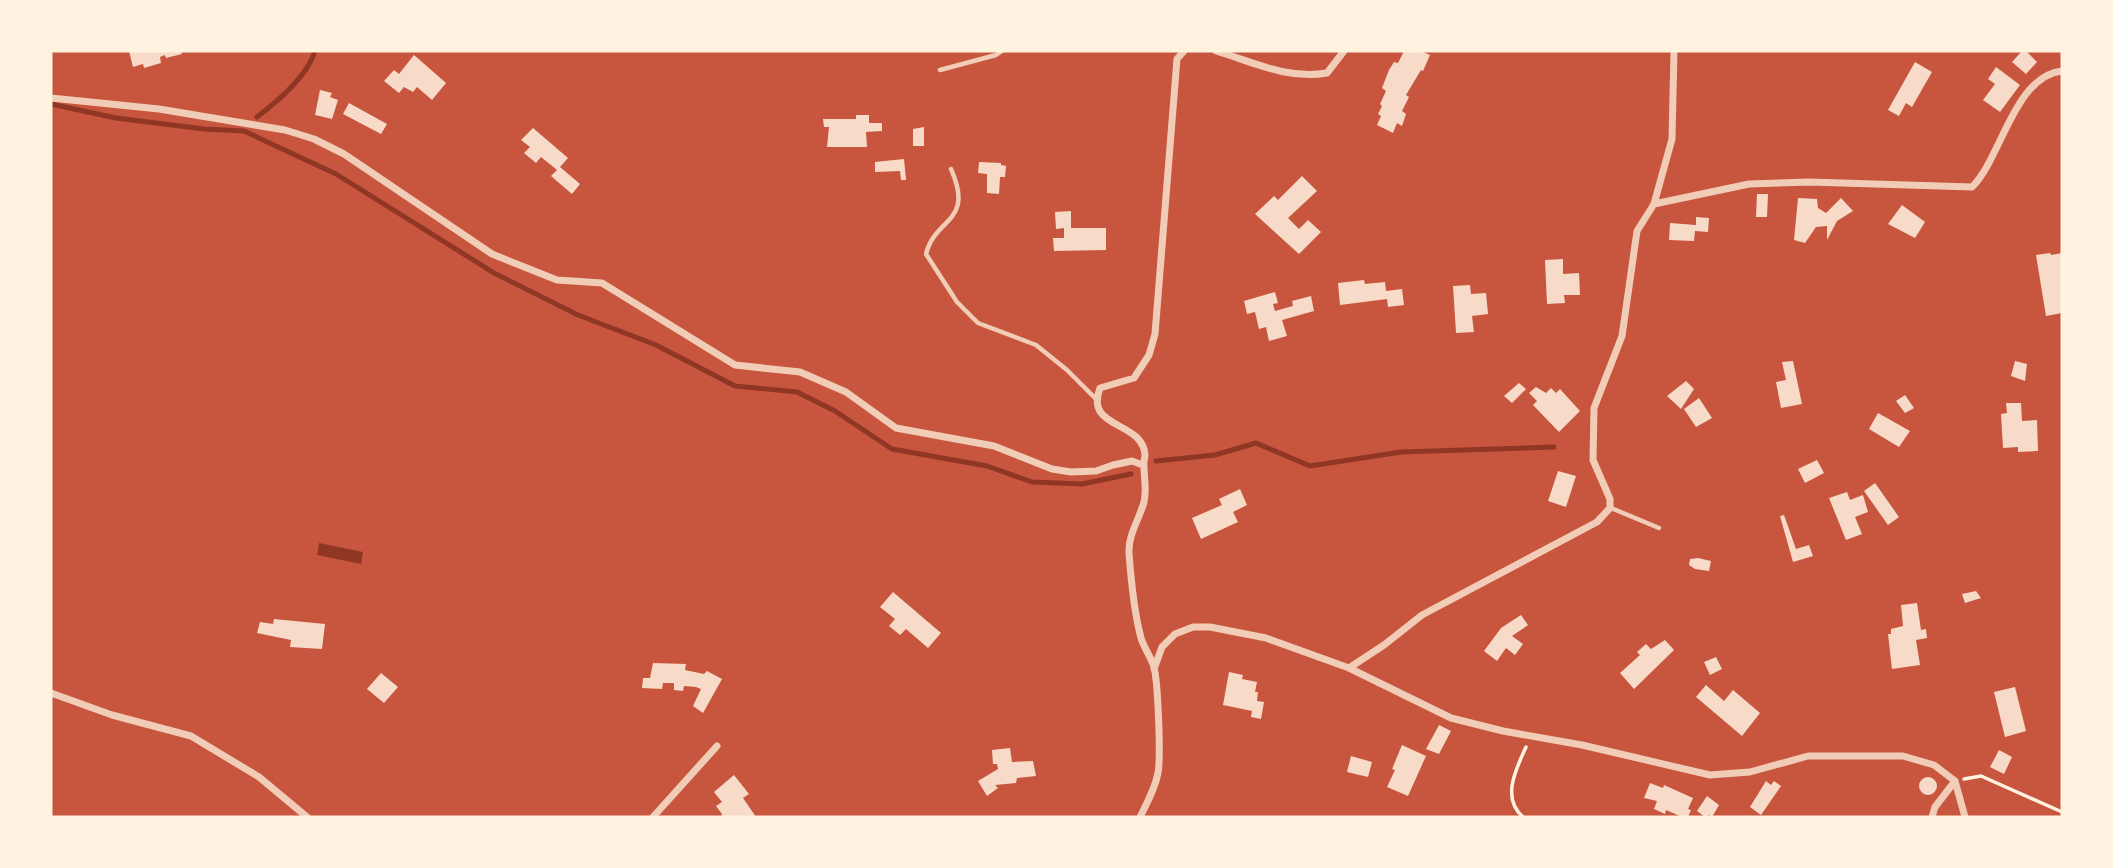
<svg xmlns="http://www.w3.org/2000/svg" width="2113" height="868" font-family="'Golos Text',sans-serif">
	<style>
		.water { fill: #8f3625 }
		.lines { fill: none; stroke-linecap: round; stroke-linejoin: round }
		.stream { stroke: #8f3625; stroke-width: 5 }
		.building { fill: #f7dbc8 }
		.path { stroke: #fff3e0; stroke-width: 3.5 }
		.service { stroke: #f1ccb7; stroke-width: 4.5 }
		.minor { stroke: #f1ccb7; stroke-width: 7 }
	</style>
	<rect width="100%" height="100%" fill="#c8553d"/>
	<!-- water -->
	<path class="water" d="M319,543L363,552L361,564L317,555Z"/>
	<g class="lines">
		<!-- stream -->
		<path class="stream" d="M51,104L116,118L204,129L244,131L336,174L494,273L578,315L656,345L735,386L797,392L835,411L892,449L987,466L1032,482L1082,484L1131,474
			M257,117C278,101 307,77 315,51
			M1156,461L1215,455L1256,443L1310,466L1401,452L1554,447"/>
	</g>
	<!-- building -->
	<path class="building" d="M129,51H181L182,54L166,58L165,55L160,57L161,63L144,68L143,64L133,67Z
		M1404,51H1421L1430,55L1423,71L1421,70L1406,95L1409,97L1402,111L1406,114L1402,126L1397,123L1393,133L1377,125L1381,116L1378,114L1382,106L1380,104L1386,91L1382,88L1389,70L1394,62L1398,63Z
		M2022,51H2026L2037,62L2026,74L2012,62Z
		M414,55L446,83L432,100L417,87L413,92L404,87L399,93L384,81L394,70L399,74Z
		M1915,62L1932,72L1912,107L1906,103L1899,116L1888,110Z
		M1996,67L2020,85L2000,112L1983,100L1995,84L1988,79Z
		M320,90L332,93L330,97L338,100L332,119L315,115Z
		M349,103L387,124L381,134L343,114Z
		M856,115H869V123H882V131L866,132L867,147H827L829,127H824L823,119H856Z
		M924,127V146H913V129Z
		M533,128L568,158L560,167L580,184L572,194L551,176L557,170L541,157L536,163L524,153L530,147L521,140Z
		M904,159L906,180H901L900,171L875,172V162Z
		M979,162L1001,163V165L1006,166L1005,177H1000L999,194L987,193V174L978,173Z
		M1302,176L1317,191L1288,218L1299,229L1308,220L1321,232L1299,254L1255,214L1274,196L1278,200Z
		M1757,194H1768L1767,217H1756Z
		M1798,198L1817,199L1818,208L1826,213L1841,198L1853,211L1837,221L1827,240V226L1816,227L1805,243L1794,240Z
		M1902,205L1925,222L1915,238L1888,224Z
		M1071,211V228H1106V250L1054,251L1053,238H1064V228L1056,229L1055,212Z
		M1696,217L1709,218L1708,232L1695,231L1694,241L1669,240L1670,223L1696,225Z
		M2050,253L2051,255L2062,253V313L2046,316L2036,255Z
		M1563,259V274L1579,273L1580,295H1564L1565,303L1547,304L1545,260Z
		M1364,280L1365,284L1385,282L1386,291L1402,289L1404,305L1388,307L1387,299L1340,305L1338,283Z
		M1470,285L1471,294L1486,293L1488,314L1472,316L1474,332L1456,333L1453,286Z
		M1275,292L1278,303L1273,304L1275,311L1293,306L1292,301L1311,296L1314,311L1282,320L1287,336L1269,341L1266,327L1259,329L1255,312L1247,314L1244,301Z
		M1793,361L1802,404L1781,408L1776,382L1786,380L1782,362Z
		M2015,361L2027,364L2025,381L2011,376Z
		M1686,381L1694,389L1681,409L1667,396Z
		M1519,383L1526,389L1512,403L1504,396Z
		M1536,387L1546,393L1551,388L1556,393L1560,389L1580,411L1559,432L1533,405L1537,401L1529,393Z
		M1905,395L1914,408L1905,413L1896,401Z
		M1699,398L1712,418L1696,427L1684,409Z
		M2006,403H2021L2022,421L2037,420L2038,451L2018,452V447L2003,448L2001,414L2007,413Z
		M1878,413L1910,431L1899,447L1869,429Z
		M1817,460L1824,473L1805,483L1798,469Z
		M1558,471L1576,476L1566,507L1548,501Z
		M1875,483L1899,517L1888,525L1864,491Z
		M1240,489L1247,505L1233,512L1238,522L1201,539L1192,518L1222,505L1219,499Z
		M1847,492L1850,500L1863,495L1868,512L1855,517L1862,534L1846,540L1829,498Z
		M1784,515L1796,549L1809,545L1813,556L1793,562L1780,516Z
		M1698,558L1711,561L1709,571L1695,569L1689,565L1690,559Z
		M1976,591L1981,598L1965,603L1962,594Z
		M893,592L941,633L928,648L906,629L900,635L889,626L895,619L880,607Z
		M1917,603L1921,630L1926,629L1927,638L1916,640L1920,665L1892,669L1888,634H1891V629L1903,626L1901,605Z
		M1521,615L1528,625L1512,636L1523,644L1515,655L1506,648L1497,661L1484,651L1501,628Z
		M274,619L325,624L322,649L290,647L291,640L257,633L260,622L273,624Z
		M1665,640L1674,650L1634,689L1620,673L1640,655L1637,652L1646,644L1651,649Z
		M1716,657L1722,669L1710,675L1704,662Z
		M653,663L686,664L685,670L704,674L707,671L722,679L703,713L693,706L701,689L696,687L684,686L683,691L674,690V683H663L662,689L642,688L643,678H650Z
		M1229,672L1243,675L1242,679L1257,682L1255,692H1258L1257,701L1264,702L1261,719L1251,717L1252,711L1223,705Z
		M381,673L398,687L384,703L367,689Z
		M1706,685L1724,701L1733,690L1760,713L1742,736L1696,697Z
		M2015,687L2026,731L2005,737L1994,692Z
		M1439,725L1451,731L1439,754L1426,749Z
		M1402,745L1426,756L1408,796L1387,787L1395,770L1392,769Z
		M1010,748L1012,762L1033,761L1036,776L1017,778L1016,783L995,785L998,788L987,796L978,781L998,769L997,764H993L992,750Z
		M1999,750L2012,757L2004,774L1990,767Z
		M1351,756L1372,762L1368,777L1347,772Z
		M734,775L749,794L743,798L756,817H721L722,814L716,806L722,802L714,792Z
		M1919 786a9 9 0 1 1 18 0a9 9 0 1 1-18 0Z
		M1766,781L1771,785L1774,781L1781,786L1761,815L1750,807Z
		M1650,783L1663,788L1664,785L1693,798L1688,809L1691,810L1688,817H1682L1666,810L1665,814L1654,809L1657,801L1644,798Z
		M1707,796L1719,805L1712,817L1709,815L1705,817L1697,811Z"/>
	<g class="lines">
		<!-- path -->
		<path class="path" d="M1964,779L1981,776L2062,812
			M1523,817C1501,798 1516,769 1526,747"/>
		<!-- service -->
		<path class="service" d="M940,70L996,55L1002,51
			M951,169C975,223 935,217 926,254L957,302L978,323L1036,345L1067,370L1096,399
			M1611,508L1659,528"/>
		<!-- minor -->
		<path class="minor" d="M1216,51C1253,62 1288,80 1327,73L1344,51
			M51,98L159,109L285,130L314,139L344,154L492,254L557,280L602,283L735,365L800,372L846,392L896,428L994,446L1052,469L1071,472L1096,471L1113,465L1132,461L1143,465
			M1654,204L1749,184L1809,182L1972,187C2001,159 2014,76 2062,71
			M1349,668L1384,645L1422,615L1597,522L1610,508V499L1593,460L1594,408L1622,336L1637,231L1654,204L1672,139L1674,51
			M1154,669L1162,647L1175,634L1193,627H1210L1266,638L1349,668L1451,718L1503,731L1582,745L1710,775L1750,772L1808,756H1903L1934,765L1955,781
			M51,693L112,715L191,736L259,777L307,817
			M1955,781L1965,817
			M653,817L717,746
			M1140,817C1147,803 1155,789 1158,773C1161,757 1158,683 1154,667C1151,657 1144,648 1141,638C1134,612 1131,580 1129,553C1128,535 1139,520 1144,502C1147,489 1144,479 1144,466C1143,462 1145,459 1145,455C1143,420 1084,430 1100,388L1134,378L1149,355L1155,334L1177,59L1184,51
			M1932,817L1935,807L1955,781"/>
	</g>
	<!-- border -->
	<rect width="2113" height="868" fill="none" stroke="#fff3e0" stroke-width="105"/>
</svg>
